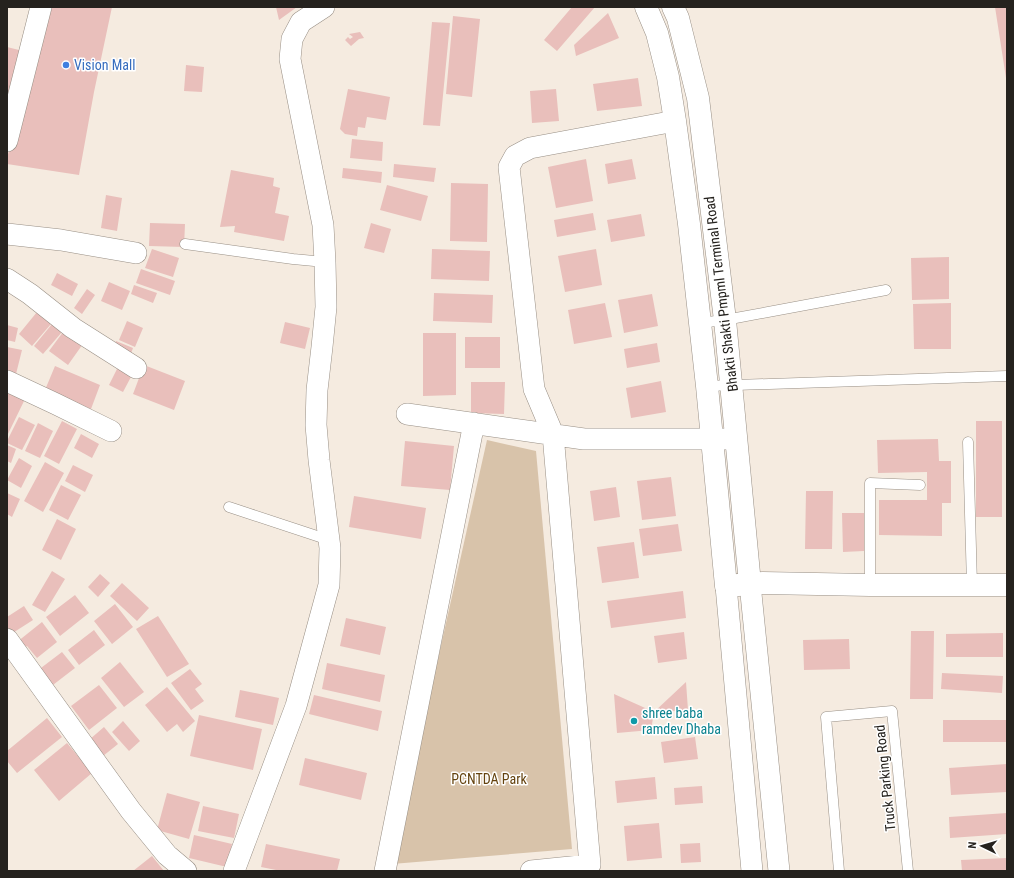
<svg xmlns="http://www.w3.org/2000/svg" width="1014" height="878" font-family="'Roboto Condensed',sans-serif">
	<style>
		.green { fill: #d8c3aa }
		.building { fill: #e9bfbb }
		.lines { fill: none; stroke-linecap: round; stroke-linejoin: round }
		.service-casing { stroke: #988f85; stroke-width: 11 }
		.minor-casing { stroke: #988f85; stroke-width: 22 }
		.primary-casing { stroke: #988f85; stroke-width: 23 }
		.service { stroke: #fff; stroke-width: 10 }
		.minor { stroke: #fff; stroke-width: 21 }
		.primary { stroke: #fff; stroke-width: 22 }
		.shop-dot { fill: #3f7fe0; stroke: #fff; stroke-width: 1.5 }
		.culture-dot { fill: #0f9aa8; stroke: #fff; stroke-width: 1.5 }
		.labels { text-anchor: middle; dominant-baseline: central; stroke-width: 3; stroke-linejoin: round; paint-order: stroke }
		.shop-label { font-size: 14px; fill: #366cbe; stroke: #fff; text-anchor: start }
		.street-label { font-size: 14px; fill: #25221e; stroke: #fff }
		.culture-label { font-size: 14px; fill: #0d838f; stroke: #fff; text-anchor: start }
		.park-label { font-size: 14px; fill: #64420e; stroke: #fff }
	</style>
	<rect width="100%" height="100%" fill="#f5ebe0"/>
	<!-- green -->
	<path class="green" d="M487,440L536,451L572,849L392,864Z"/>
	<!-- building -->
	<path class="building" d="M50,7H112L94,92L79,175L7,164V158L41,33Z
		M276,7H297L279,20Z
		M572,7H595L557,51L544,40Z
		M995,7H1007V78H1006Z
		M608,13L619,38L576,56L574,45Z
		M453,16L480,19L472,97L446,94Z
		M432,22L450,23L440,126L423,125Z
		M360,32L364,38L359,39L351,46L345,40L348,37L350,39L353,37L349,34Z
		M7,47L23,51L12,93L7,92Z
		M186,65L204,67L202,92L184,91Z
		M638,78L642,106L597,111L593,84Z
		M348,89L390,97L386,120L367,117L365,128L358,127L357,136L345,134L340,129Z
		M556,89L559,121L532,123L530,91Z
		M352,139L383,142L382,161L350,158Z
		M586,159L593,201L556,208L548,167Z
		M632,159L636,179L608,184L605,164Z
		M394,164L436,168L434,182L393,177Z
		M343,168L382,172L381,183L342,178Z
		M231,170L274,178L273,186L280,188L275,213L289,216L284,241L234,232L235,226L220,227Z
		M451,183L488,184L487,242L450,241Z
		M387,185L428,196L421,221L380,210Z
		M106,195L122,198L117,231L101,228Z
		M593,213L596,230L557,237L554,220Z
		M641,214L645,236L611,242L607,220Z
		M150,223L185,224L184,247L149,246Z
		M371,223L391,229L384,253L364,248Z
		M152,249L179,258L173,277L145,268Z
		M432,249L490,251L489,281L431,279Z
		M596,249L602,285L565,292L558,256Z
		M949,257V299L912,300L911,258Z
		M141,269L175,281L170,295L136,283Z
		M57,273L78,284L72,296L51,285Z
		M109,282L130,291L122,310L101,301Z
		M134,285L157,293L153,303L131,294Z
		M87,289L95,295L82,314L74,308Z
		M434,293L493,295L492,323L433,321Z
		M652,294L658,326L624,333L618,300Z
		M605,303L612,337L574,344L568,310Z
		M951,303V349H914L913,304Z
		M37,312L51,324L32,346L19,334Z
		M127,321L143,328L135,347L119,340Z
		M285,322L310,328L305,349L280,343Z
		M52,324L62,332L43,354L34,346Z
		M7,325L18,328L15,342L7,340Z
		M66,328L85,341L68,365L49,351Z
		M423,333H456V395L423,396Z
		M465,337H500V368H465Z
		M116,341L133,348L129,359L112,351Z
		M657,343L660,362L627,368L624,349Z
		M7,347L22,350L16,374L7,372Z
		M144,365L185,381L174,410L133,394Z
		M55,366L100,385L91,409L45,390Z
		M118,367L132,375L123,392L109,385Z
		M661,381L666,412L631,418L626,388Z
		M471,382H505L504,414L471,413Z
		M7,390L25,399L7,436Z
		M19,417L35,425L22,450L7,443V441Z
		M62,421L77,429L59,464L44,456Z
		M976,421H1002V517H976Z
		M38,423L53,431L40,458L25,451Z
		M81,434L99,444L92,458L74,448Z
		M938,439L939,461H951V503H942V536L879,535V500H927V472L878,473L877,440Z
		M405,441L454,446L450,490L401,486Z
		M7,445L16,449L11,463L7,461Z
		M19,458L32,466L21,488L7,480Z
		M45,462L64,473L43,512L24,501Z
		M73,465L93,475L85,492L65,481Z
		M671,477L676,516L642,520L637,481Z
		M61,485L81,495L68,520L49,510Z
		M616,487L620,517L594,521L590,491Z
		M806,491H833L832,549H805Z
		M7,493L20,499L12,517L7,514Z
		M354,496L426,508L421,539L349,527Z
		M842,513H864V551L843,552Z
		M57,519L76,529L61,560L42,550Z
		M678,524L682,551L643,556L639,529Z
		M634,542L639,578L602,583L597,547Z
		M52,571L65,579L45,612L32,605Z
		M100,574L110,583L98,597L88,587Z
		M122,583L149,608L137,621L110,596Z
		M683,591L686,618L611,628L607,601Z
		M75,595L89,613L60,636L46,617Z
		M115,604L133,627L112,644L94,621Z
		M24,606L33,620L8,636L7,634V617Z
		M158,616L189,664L167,677L136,629Z
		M346,618L386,627L380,655L340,646Z
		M42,622L57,642L37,658L27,646L23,649L17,642Z
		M94,630L105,645L79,665L68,650Z
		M911,631H934L933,699H910Z
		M684,632L687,659L658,663L654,636Z
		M1003,633V657H946V634Z
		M849,639L850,669L804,670L803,640Z
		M62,652L75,668L49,688L37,671Z
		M120,662L144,692L124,707L101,678Z
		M327,663L385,675L380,702L322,689Z
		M190,669L202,684L195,689L204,701L191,710L171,683Z
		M942,673L1003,676L1002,693L941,689Z
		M686,682L688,710L654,712L651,730L617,733L614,694L654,712Z
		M99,685L117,708L89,730L71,706Z
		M167,687L195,721L183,732L177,724L167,732L145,705Z
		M240,690L279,698L273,725L235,717Z
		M314,695L382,711L378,731L309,714Z
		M199,715L262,729L253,770L190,756Z
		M47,718L62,737L17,773L7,761V751Z
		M943,720H1007V742H943Z
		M123,721L140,741L129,751L112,732Z
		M104,727L118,744L103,756L89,740Z
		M695,737L698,759L664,763L661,742Z
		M67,743L92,773L59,801L34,770Z
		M305,758L367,773L361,800L299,785Z
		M1007,764V792L951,795L949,768Z
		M655,777L657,799L617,803L615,781Z
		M702,786L703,803L675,805L674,788Z
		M167,793L200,802L189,839L157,830Z
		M203,806L239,814L234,838L198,831Z
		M1007,813V834L950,838L949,817Z
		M659,823L662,858L627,861L624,826Z
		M194,835L232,844L227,867L189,858Z
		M700,843L701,862L681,863L680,844Z
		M266,844L340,859L337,871H281L261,867Z
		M152,856L164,871H133Z
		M1007,858V871H962L961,860Z"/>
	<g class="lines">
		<defs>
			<path id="service" d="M185,244L293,259L325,262
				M699,323L725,320L886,290
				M707,386L1007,376
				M968,442L972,585
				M229,507L329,540
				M870,585V483L920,485
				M839,871L826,717L892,711L908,871"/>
			<path id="minor" d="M7,141L41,7
				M7,234L61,240L136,253
				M7,279L30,294L73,328L136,368
				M7,381L56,404L111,431
				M407,414L584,439H736
				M750,584L779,871
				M726,586L752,871
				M7,639L131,811L167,855L186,871
				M234,871L296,706L329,585L330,548L319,460L316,425L317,390L322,347L326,307L325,262L323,225L290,59L292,39L301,22L324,7
				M385,871L474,423
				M531,871L590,865L553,434L534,389L509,167L515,156L530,148L675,121"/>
			<path id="primary" d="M646,7L657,33L668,77L675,121L689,224L707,386L726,586L763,583L870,585H1007
				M673,7L678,18L698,98L725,320L750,584"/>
		</defs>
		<!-- service casing -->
		<use href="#service" class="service-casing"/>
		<!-- minor casing -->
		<use href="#minor" class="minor-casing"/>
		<!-- primary casing -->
		<use href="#primary" class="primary-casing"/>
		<!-- service -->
		<use href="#service" class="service"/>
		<!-- minor -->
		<use href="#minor" class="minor"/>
		<!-- primary -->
		<use href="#primary" class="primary"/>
	</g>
	<!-- markers -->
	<circle class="shop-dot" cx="66" cy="65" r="4"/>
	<circle class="culture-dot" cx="634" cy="721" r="4"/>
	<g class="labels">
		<!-- shop labels -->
		<g class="shop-label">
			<text x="74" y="65">Vision Mall</text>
		</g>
		<!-- street labels -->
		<g class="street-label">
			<text transform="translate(721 294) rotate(-97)">Bhakti Shakti Pmpml Terminal Road</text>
			<text transform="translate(885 778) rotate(-96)">Truck Parking Road</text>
		</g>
		<!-- culture labels -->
		<g class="culture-label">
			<text x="642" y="713">shree baba<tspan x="642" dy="16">ramdev Dhaba</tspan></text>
		</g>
		<!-- park labels -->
		<g class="park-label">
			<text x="489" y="779">PCNTDA Park</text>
		</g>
	</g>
	<!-- border -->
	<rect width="1014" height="878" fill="none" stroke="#25221e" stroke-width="16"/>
	<!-- north arrow -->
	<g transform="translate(982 846) rotate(275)" stroke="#ffffff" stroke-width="3" paint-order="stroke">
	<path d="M0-3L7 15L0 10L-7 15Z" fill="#25221e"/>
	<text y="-6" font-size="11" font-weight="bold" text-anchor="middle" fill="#25221e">N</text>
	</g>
</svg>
